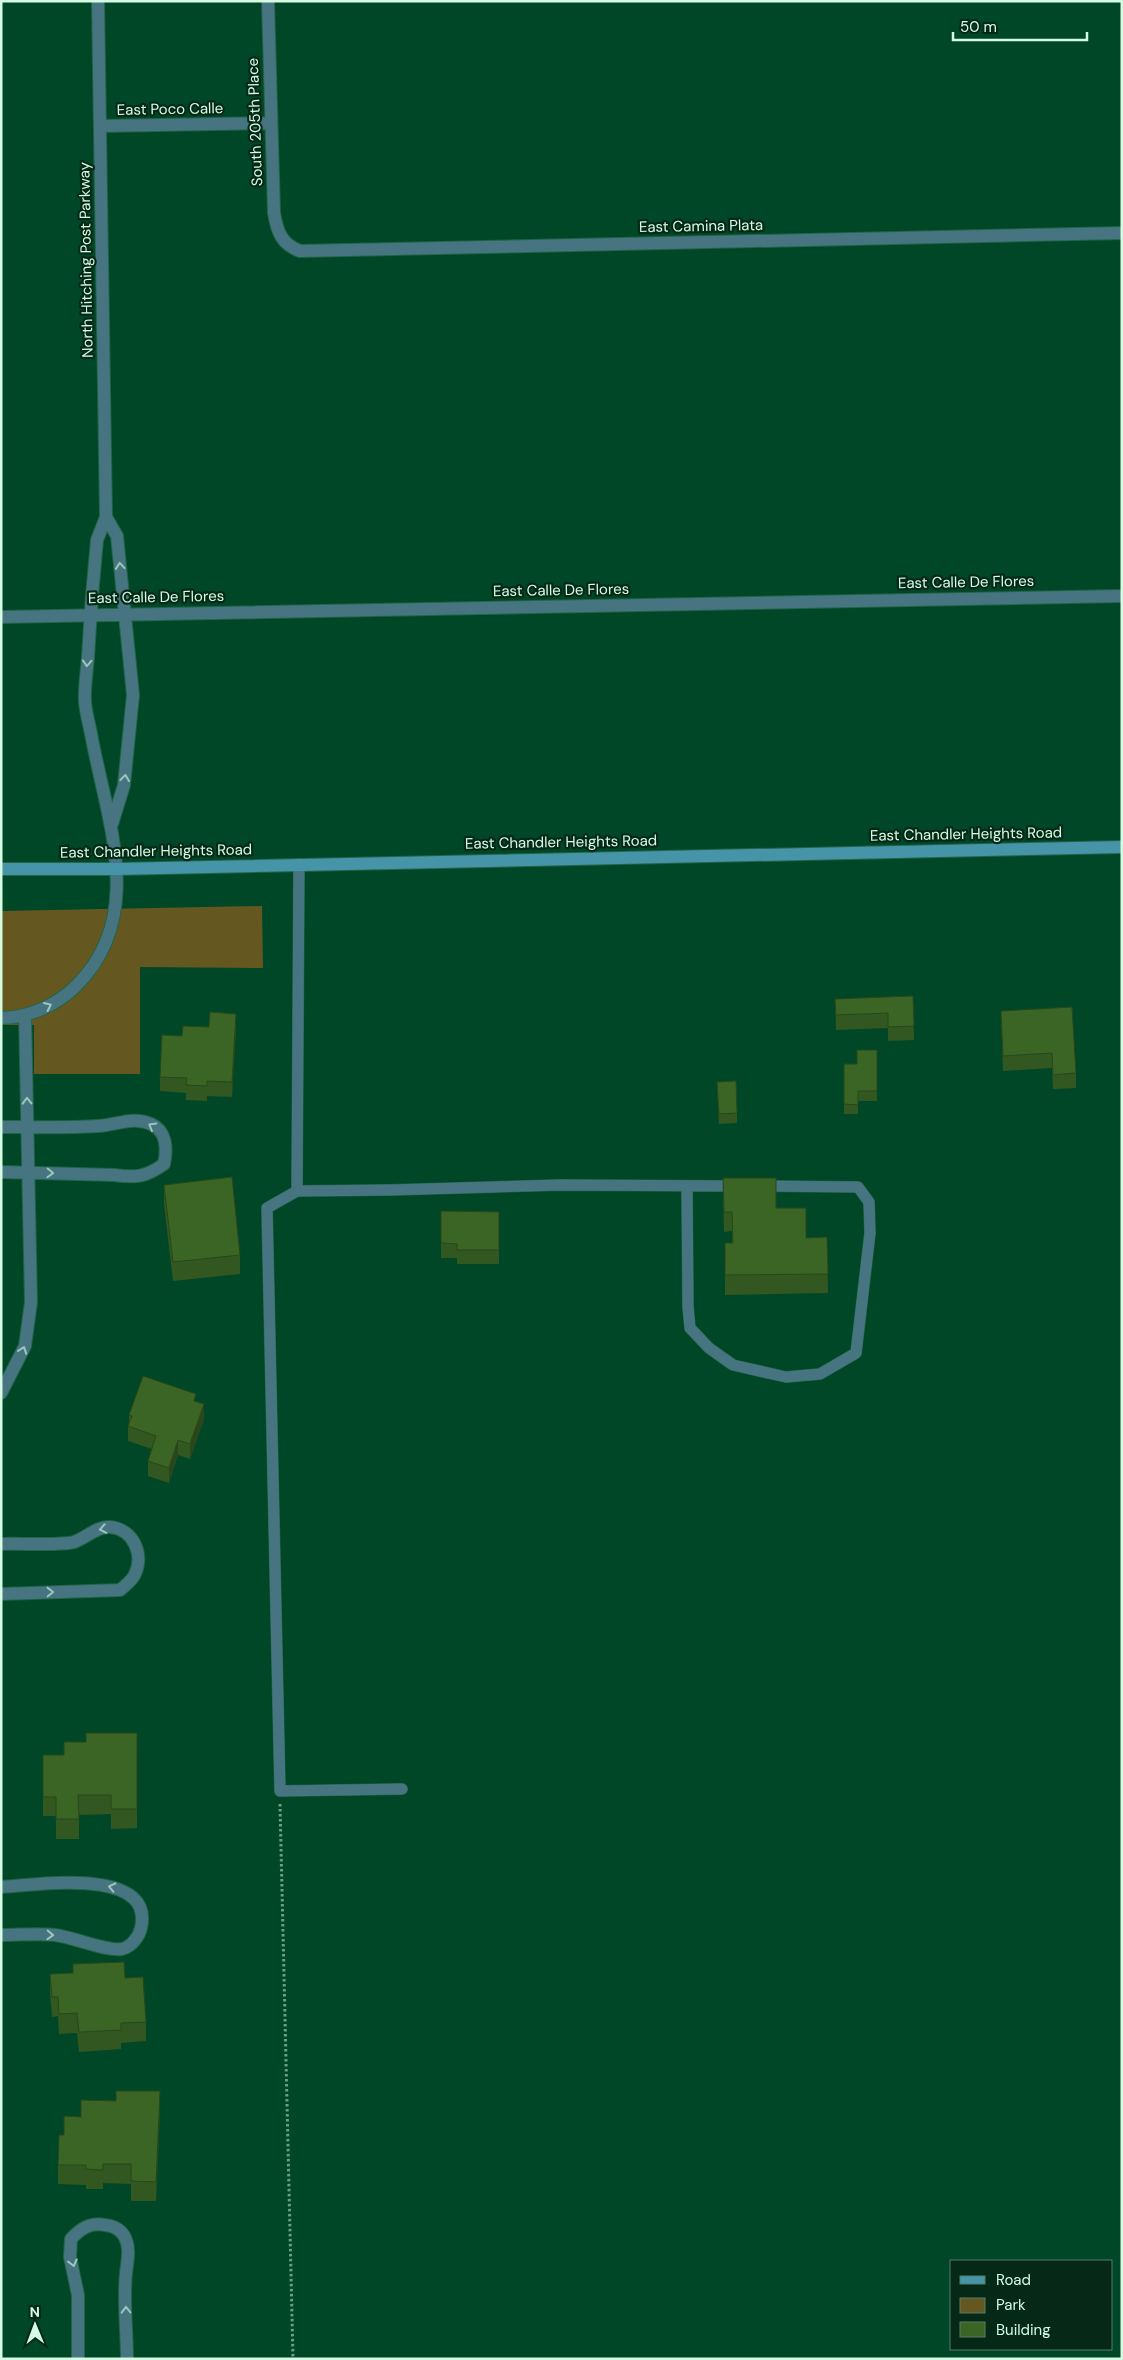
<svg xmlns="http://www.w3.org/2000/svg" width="1123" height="2360" font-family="'DM Sans',sans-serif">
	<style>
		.green { fill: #645820 }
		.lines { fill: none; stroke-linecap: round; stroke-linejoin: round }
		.lane-casing { stroke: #226446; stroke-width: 12 }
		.street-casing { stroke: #226446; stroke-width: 14 }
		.secondary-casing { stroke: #226446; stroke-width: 14 }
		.path { stroke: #69a084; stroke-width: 3; stroke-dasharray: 2.5 2.5; stroke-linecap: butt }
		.lane { stroke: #467581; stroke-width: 11 }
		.street { stroke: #467581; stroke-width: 12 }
		.secondary { stroke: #4694a8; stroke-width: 12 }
		.wall { fill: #335720 }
		.shaded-wall { fill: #29471a }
		.building { fill: #3b6525; stroke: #29471a }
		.oneway { stroke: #9cc6bc }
		.labels { text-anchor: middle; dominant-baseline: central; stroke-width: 4.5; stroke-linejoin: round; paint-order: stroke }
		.street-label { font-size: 15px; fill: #d5fce3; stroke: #062917 }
	</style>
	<rect width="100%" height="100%" fill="#004728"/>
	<!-- green -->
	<path class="green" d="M262,906L263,968L140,967V1074H34V1025H1V911Z"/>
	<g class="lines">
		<defs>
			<path id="lane" d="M299,864L297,1191L390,1190L560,1185L737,1186
				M687,1186L688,1307L690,1328L709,1348L733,1365L786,1377L820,1374L856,1353L870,1233L869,1202L858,1187L761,1186
				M297,1191L267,1208L280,1791L402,1789"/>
			<path id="street" d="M268,1L274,213C277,231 281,244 300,251L1122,233
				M100,126L271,123
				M106,517L117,536L133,695L124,785L112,824
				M1,617L1122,596
				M1,1018C28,1018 57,1005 76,986C146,917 108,823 92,739C90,727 86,714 85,702C84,687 87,671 88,657C90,618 93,579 97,540L106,517L98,1
				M1,1127C33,1127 66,1128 98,1126C116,1125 134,1116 151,1124C167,1131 167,1150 164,1164C146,1177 136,1178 114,1175L1,1172
				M1,1393L25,1346L31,1302L25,1015
				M1,1544C18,1543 61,1546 74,1542C86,1538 97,1526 110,1527C134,1529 145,1556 134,1576C131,1581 125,1586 120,1590L1,1594
				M1,1887C35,1885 155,1866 141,1928C139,1937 131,1947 122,1949C108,1952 73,1937 55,1935C38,1933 19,1935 1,1935
				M78,2359V2295L70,2257L71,2239C80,2229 90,2222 105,2225C115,2226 124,2231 127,2243C130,2253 127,2263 126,2273C123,2301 127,2331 127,2359"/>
			<path id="secondary" d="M1,869H117L1122,847"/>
		</defs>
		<!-- lane casing -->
		<use href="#lane" class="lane-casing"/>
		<!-- street casing -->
		<use href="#street" class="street-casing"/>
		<!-- secondary casing -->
		<use href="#secondary" class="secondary-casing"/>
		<!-- path -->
		<path class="path" d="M280,1804L293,2359"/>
		<!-- lane -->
		<use href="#lane" class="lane"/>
		<!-- street -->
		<use href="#street" class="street"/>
		<!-- secondary -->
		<use href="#secondary" class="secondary"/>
	</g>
	<!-- wall -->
	<path class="wall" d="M913,996L914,1040L888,1041V1028L836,1030L835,999Z
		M1001,1011L1076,1073V1088L1053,1089L1052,1068L1003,1071Z
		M236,1029L232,1097L207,1096V1101L186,1100V1093L160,1091V1077L182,1036Z
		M877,1050V1101H858V1114H844V1064H857Z
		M717,1082L737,1113V1123L719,1124Z
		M723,1178L776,1208L806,1238L827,1237L828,1293L725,1295V1243H732V1231L724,1232Z
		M164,1185L240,1255V1274L173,1281L164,1204Z
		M441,1211L499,1212V1264H457V1258H441Z
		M196,1401L204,1419L190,1459L178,1455L169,1483L148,1476V1461L152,1449L128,1441V1426L129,1423V1415Z
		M137,1733V1828L111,1829V1814L79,1815V1839H56V1816H43V1755H64L86,1742Z
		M73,1964L125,1978L146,2022V2041L121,2043V2049L79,2052L77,2033L59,2034L58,2016L52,2017L50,1994V1974L73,1973Z
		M160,2111L156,2201H131V2184L103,2183V2189H86V2185L58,2184V2165L81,2117Z"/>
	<!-- shaded-wall -->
	<path class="shaded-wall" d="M236,1014V1029L232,1097V1082Z
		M204,1404V1419L190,1459V1444Z
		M178,1440V1455L169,1483V1468Z
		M160,2091V2111L156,2201V2182Z"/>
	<!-- building -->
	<path class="building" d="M913,996L914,1026L888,1027V1013L836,1015L835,999Z
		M1072,1007L1076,1073L1053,1075L1052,1053L1003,1056L1001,1011Z
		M210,1012L236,1014L232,1082L207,1081V1086L186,1085L187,1078L160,1077L162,1035L182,1036L183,1026L209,1027Z
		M857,1050H877V1091H858V1105L844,1104V1064H857Z
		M736,1081L737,1113L719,1114L717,1082Z
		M232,1177L240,1255L173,1262L164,1185Z
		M723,1178H776V1208H806V1238L827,1237L828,1274L725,1275V1243H733L732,1212H724Z
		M441,1211L499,1212V1250H457V1244L441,1243Z
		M143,1376L196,1394L194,1401L204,1404L190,1444L178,1440L169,1468L148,1461L156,1436L128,1426L132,1416L129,1415Z
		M86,1733H137V1809H111V1795H78L79,1819H56V1797H43V1755H64V1742H86Z
		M124,1962L125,1978L143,1977L146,2022L121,2023V2030L79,2032L77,2013L59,2014L58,1997H52L50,1974L73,1973V1964Z
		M116,2091H160L156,2182L131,2181V2164H103V2170L86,2169V2165H58L59,2135H64V2116L81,2117V2100L116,2101Z"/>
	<!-- one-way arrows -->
	<defs><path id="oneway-chevron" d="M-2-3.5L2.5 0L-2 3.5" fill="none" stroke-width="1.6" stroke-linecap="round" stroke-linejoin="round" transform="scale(1.25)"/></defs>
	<g class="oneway">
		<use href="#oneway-chevron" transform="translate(120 566) rotate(-95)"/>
		<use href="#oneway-chevron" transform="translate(87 663) rotate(93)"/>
		<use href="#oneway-chevron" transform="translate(125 778) rotate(-83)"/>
		<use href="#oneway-chevron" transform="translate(48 1006) rotate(-25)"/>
		<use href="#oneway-chevron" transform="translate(27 1101) rotate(-91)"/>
		<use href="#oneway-chevron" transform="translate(152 1126) rotate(-150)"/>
		<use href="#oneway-chevron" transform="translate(50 1173) rotate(2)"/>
		<use href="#oneway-chevron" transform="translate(23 1350) rotate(-70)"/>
		<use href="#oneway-chevron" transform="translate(103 1529) rotate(169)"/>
		<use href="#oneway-chevron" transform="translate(50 1592) rotate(-1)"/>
		<use href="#oneway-chevron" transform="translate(112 1887) rotate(-167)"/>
		<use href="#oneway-chevron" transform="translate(50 1935) rotate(2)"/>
		<use href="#oneway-chevron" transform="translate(73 2263) rotate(76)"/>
		<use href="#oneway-chevron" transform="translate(126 2310) rotate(-91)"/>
	</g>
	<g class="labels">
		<!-- street labels -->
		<g class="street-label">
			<text transform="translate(170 109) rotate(-1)">East Poco Calle</text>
			<text transform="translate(255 122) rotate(-92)">South 205th Place</text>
			<text transform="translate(701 226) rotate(-1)">East Camina Plata</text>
			<text transform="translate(86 260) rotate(-91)">North Hitching Post Parkway</text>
			<text transform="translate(966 582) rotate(-1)">East Calle De Flores</text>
			<text transform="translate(561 590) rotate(-1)">East Calle De Flores</text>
			<text transform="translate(156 597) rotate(-1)">East Calle De Flores</text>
			<text transform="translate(966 834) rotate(-1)">East Chandler Heights Road</text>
			<text transform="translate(561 842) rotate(-1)">East Chandler Heights Road</text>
			<text transform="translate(156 851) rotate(-1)">East Chandler Heights Road</text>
		</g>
	</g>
	<!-- border -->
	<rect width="1123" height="2360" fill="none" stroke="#d5fce3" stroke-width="5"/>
	<!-- legend -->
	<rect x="950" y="2260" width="162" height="90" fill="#062917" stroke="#597d69"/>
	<rect x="960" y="2276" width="25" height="8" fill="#4694a8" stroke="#597d69"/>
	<text x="996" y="2285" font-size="15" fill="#d5fce3">Road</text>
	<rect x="960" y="2298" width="25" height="15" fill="#645820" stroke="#597d69"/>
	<text x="996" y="2310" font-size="15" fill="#d5fce3">Park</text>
	<rect x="960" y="2322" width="25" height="15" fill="#3b6525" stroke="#597d69"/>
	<text x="996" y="2335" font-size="15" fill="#d5fce3">Building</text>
	<!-- north arrow -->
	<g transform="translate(35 2325) rotate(359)" stroke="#062917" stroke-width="4" paint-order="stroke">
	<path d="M0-4L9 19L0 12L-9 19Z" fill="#d5fce3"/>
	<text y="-8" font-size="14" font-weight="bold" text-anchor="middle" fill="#d5fce3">N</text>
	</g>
	<!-- scale -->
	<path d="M953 32v8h134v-8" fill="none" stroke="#d5fce3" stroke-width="2.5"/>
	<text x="960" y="32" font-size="15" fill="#d5fce3" stroke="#062917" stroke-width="4" paint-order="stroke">50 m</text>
</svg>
